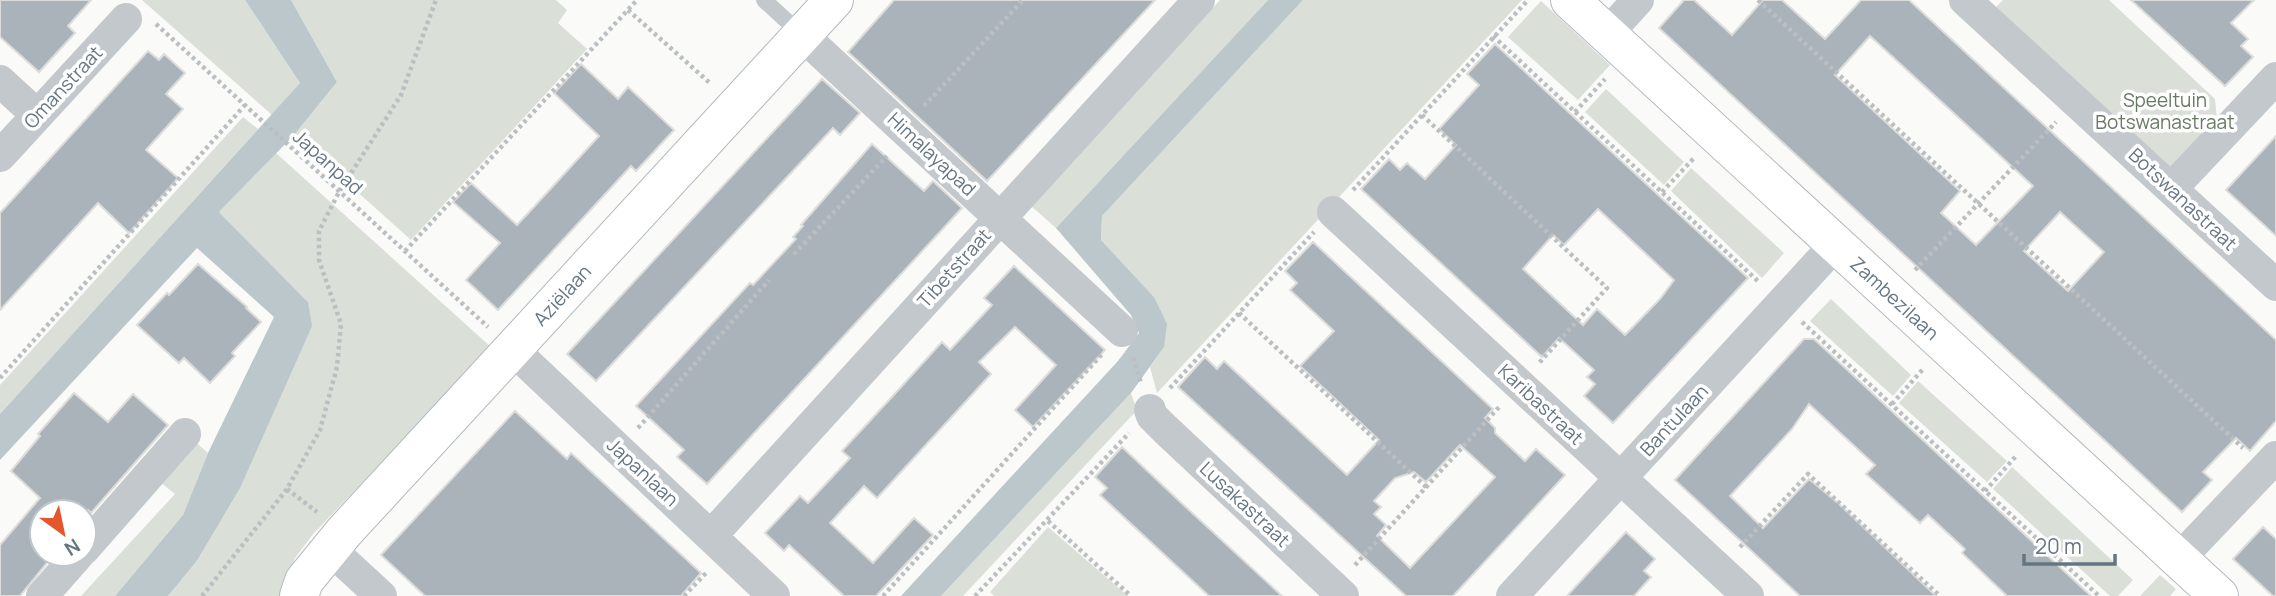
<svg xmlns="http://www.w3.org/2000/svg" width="2276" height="596" font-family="Manrope,sans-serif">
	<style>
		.green { fill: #dadfd7 }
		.water { fill: #bbc7cb }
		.building { fill: #aab3b9; stroke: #dcdcda; stroke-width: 2; fill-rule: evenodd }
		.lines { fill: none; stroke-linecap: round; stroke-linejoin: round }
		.secondary-casing { stroke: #b3babf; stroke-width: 40 }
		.path { stroke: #bbbfc2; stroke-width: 4.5; stroke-dasharray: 3.5 3.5; stroke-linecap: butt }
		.lane { stroke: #c3c8cc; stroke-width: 16 }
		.street { stroke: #c3c8cc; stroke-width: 32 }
		.secondary { stroke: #fff; stroke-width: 38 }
		.labels { text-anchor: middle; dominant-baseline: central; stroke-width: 7; stroke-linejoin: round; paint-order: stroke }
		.street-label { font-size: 19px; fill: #657683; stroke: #fff }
		.park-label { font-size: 19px; fill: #687a64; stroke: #fff }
	</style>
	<rect width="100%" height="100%" fill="#fafaf8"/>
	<!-- green -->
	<path class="green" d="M142,0H245L300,83L272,115Z
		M291,0H556L567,10L558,23L587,49L411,240L294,135L337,82Z
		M1220,0H1268L1056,228L1031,206Z
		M1303,0H1522L1157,393L1150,367L1164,347L1154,297L1101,240L1102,216Z
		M2003,0H2109L2215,99L2217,119L2167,173L1994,9Z
		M1541,1L1610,65L1578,100L1508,37Z
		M1606,89L1684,162L1664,185L1585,112Z
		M243,117L258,129L0,414V385Z
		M276,153L492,348L314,533L295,558L280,596H168L196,562L308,302L219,212Z
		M1691,168L1784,253L1762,278L1671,191Z
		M1831,299L1911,375L1893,396L1810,321Z
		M1918,381L2007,461L1987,482L1899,403Z
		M1131,393L1137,410L963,596H941Z
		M192,439L208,453L183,515L115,596H81L175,494L156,479Z
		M2012,467L2133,580L2118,596H2110L1993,489Z
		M1048,527L1128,596H994L990,592Z
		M2160,575L2176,589L2170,596H2140Z"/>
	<!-- water -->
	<path class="water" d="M245,0H291L337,82L294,135L219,212L308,302L312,326L240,488L196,562L168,596H115L183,515L208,453L274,317L197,248L0,460V414L300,83Z
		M1268,0H1303L1102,216L1101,240L1154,297L1167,324L1164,347L1131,393L941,596H901L1118,361L1139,333L1131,315L1056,228Z"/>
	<!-- building -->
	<path class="building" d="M0,0H91L68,26L75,33L39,72L0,37Z
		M894,0H1155L987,181L848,52Z
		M1684,0H1694L1732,35L1763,0H1782L1825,39L1861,0H1909L2276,340V421L2250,451L2236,438L2203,472L2212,480L2182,512L1659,28ZM1870,36L2033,186L1976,245L1941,213L1960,191L1835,75ZM2060,212L2104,252L2068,291L2024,251Z
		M2131,0H2254L2231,23L2248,39L2241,46L2253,57L2225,86Z
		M1495,44L1748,278L1613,423L1584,396L1595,384L1587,377L1594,370L1559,338L1542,357L1361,189L1389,159L1400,170L1407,163L1425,179L1456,145L1439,129L1479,85L1467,74ZM1598,209L1674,280L1660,299L1625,335L1597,309L1583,325L1523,269L1553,235L1564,245Z
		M148,51L159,60L164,54L185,73L166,94L183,109L146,150L178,178L129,233L98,203L0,310V213Z
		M581,64L618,99L628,87L674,130L636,171L631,166L498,310L466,280L500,243L453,202L471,183L517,225L533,208L599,136L554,93Z
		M822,79L860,113L840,135L833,128L596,381L567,354Z
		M2276,136V236L2226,190Z
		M872,144L924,191L933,181L962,208L707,484L677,457L684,450L636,406L750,283L753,285L796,239L793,237L803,226L801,225Z
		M1313,242L1493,409L1485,418L1495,428V433L1525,461L1536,449L1565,475L1453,596H1406L1178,387L1205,357L1217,369L1224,361L1347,475L1379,440L1300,366L1334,331L1290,290L1297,283L1285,271ZM1460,445L1495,477L1410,568L1377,536L1386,525L1374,514L1381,507L1374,501L1395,478L1414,472L1426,482Z
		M198,264L247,307L246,308L261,322L232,353L235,356L210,383L184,358L179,363L137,325L167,293L169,295Z
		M1014,266L1105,350L1033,427L1015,410L1056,365L1015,327L979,362L991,374L877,498L864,486L830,523L873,563L914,518L933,535L876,596H844L789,545L784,551L765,533L800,496L808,503L850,458L842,451L892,397L942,342L950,350L992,305L984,298Z
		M1804,339H1814L2091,596H2007L1962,553L1965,549L1928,515L1920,523L1866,474L1875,465L1809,404L1792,429L1730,496L1763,528L1809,479L1839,504L1936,596H1800L1675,480Z
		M74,393L108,422L133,394L168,425L91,513L88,510L84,515V512H42V554H50L51,558L20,596H0V545L40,498L11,471L40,436L38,434Z
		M515,411L567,459L571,453L701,573L681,596H425L381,555Z
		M1122,447L1176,498L1282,596H1209L1100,495L1107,488L1095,477Z
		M2263,527L2276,539V596H2273L2233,559Z
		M1626,532L1655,559L1644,571L1651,577L1634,596H1567Z"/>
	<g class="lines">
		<defs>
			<g id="secondary">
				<path id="s1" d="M1570,0L2219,596"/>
				<path id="s2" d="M299,596L304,581L344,532L834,0"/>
			</g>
		</defs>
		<!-- secondary casing -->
		<use href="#secondary" class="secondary-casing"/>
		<!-- path -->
		<path class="path" d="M1758,0L2243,448
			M628,10L711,84
			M156,24L488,327
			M1493,36L1760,283
			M924,106L1023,0
			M1575,112L1605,79
			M1422,115L1607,288L1539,363
			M1353,190L1528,0
			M1662,192L1695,157
			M405,251L637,0
			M794,254L887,156
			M1915,270L2056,122
			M1239,313L1426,487
			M1802,322L2099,596
			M1133,358L1141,383
			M0,378L245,105
			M1170,388L1314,232
			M1892,404L1924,368
			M638,428L769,280
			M287,489L317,512
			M1985,491L2017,455
			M1048,521L1131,596
			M1740,547L1808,474L1940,596
			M1355,565L1500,406
			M202,596L287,489L320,430L337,367L341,324L319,260V231L339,192L401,95L436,0
			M684,596L707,572
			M883,596L1103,353
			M975,596L1129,433"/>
		<!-- lane -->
		<path class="lane" d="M764,0L802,35"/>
		<!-- street -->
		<path class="street" d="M1965,0L2276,285
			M1607,34L1638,0
			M802,35L1122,331
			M0,81L37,115
			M0,156L126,19
			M2172,188L2276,78
			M1333,212L1748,596
			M512,349L774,596
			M1150,410L1152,416L1165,429L1343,596
			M711,536L1199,0
			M84,549L185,434
			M330,549L381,596
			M2178,560L2276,457
			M42,596L79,554
			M1512,596L1836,244"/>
		<!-- secondary -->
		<use href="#secondary" class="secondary"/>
	</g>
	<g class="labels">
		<!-- street labels -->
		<g class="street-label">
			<text transform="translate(63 87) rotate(-47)">Omanstraat</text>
			<text transform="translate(932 154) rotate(43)">Himalayapad</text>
			<text transform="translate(328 162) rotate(42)">Japanpad</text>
			<text transform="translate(2183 199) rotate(43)">Botswanastraat</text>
			<text transform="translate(954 268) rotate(-48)">Tibetstraat</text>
			<text stroke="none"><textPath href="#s2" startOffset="401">Aziëlaan</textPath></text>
			<text stroke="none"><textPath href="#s1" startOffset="441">Zambezilaan</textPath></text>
			<text transform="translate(1541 404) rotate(43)">Karibastraat</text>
			<text transform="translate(1674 420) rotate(-47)">Bantulaan</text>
			<text transform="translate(643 472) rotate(43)">Japanlaan</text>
			<text transform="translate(1245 504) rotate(43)">Lusakastraat</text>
		</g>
		<!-- park labels -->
		<g class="park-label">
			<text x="2165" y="100">Speeltuin<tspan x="2165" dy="22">Botswanastraat</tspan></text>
		</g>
	</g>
	<!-- north arrow -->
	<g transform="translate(63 533) rotate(147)"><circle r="33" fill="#ffffff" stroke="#c1c8cd" stroke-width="2"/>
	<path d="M0-5L12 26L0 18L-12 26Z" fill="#e4572e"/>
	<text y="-10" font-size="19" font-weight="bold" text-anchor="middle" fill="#657683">N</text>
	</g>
	<!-- scale -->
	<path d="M2024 554v10h91v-10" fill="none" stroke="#657683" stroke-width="3.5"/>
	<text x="2035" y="554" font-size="21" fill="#657683" stroke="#ffffff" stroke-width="5" paint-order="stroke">20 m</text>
</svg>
